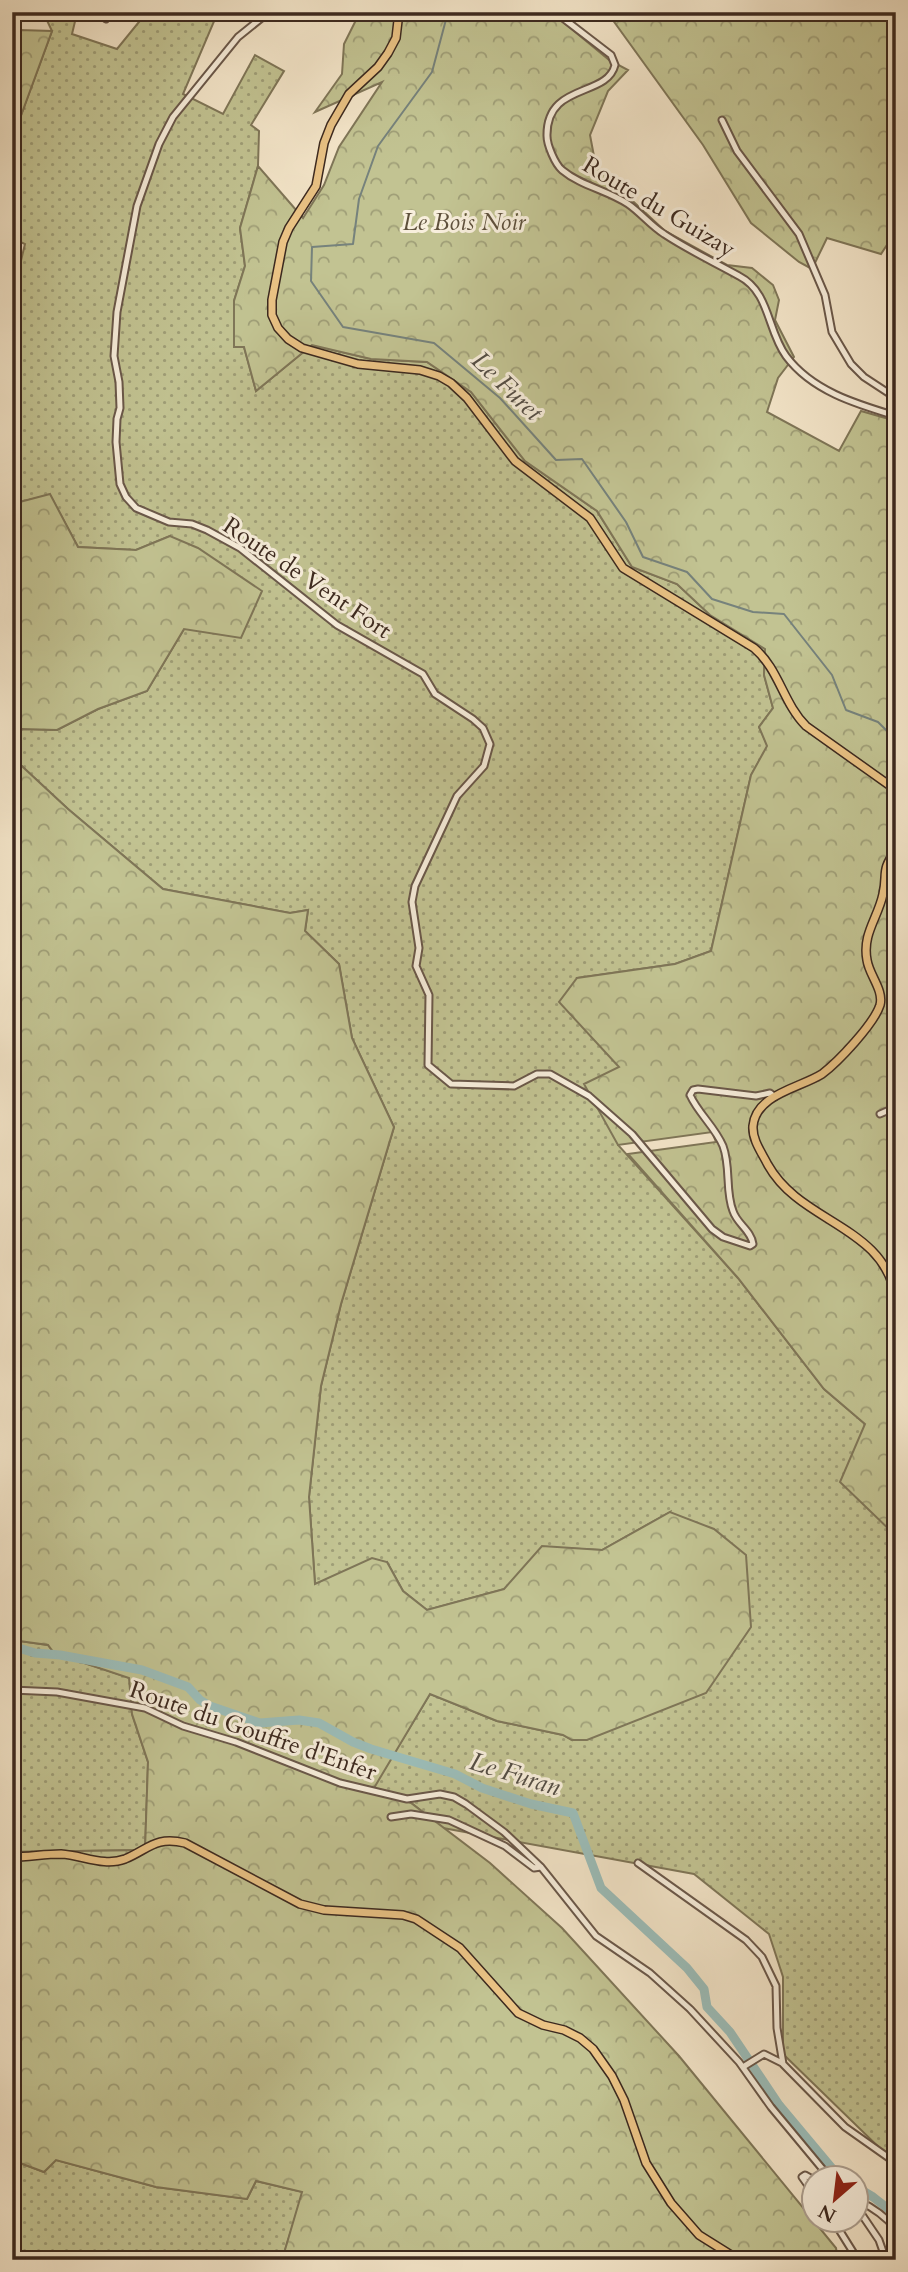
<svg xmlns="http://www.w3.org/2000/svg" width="908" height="2272" font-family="Cardo,serif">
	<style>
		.grass { fill: url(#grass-dots); stroke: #7f7658; stroke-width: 2 }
		.forest { fill: url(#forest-crowns); stroke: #7f7658; stroke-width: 2 }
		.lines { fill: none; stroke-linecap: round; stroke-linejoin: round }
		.stream { stroke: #76827c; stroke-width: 2 }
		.river { stroke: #9cbeba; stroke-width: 9 }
		.minor-casing { stroke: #6a584a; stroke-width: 9 }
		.major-casing { stroke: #3c291f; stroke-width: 10 }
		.minor { stroke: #f8efdd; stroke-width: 5 }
		.major { stroke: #eac385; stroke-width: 7 }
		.labels { text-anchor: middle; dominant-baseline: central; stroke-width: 6; stroke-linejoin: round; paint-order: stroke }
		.street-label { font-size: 24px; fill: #3c291f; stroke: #f8efdd }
		.park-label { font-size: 24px; font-style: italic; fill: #5e503c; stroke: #f8efdd }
		.water-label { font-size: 26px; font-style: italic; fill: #544e46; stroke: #f8efdd }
	</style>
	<defs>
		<pattern id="grass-dots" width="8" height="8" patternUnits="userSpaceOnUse" patternTransform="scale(1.75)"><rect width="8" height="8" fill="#c2c392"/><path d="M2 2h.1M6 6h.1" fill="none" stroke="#9f9e77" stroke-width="1.8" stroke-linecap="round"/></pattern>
		<pattern id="forest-crowns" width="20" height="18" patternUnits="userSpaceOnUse" patternTransform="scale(1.75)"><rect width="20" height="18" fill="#c2c392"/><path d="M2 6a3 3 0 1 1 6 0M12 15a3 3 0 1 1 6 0" fill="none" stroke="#9f9e77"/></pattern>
	</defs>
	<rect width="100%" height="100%" fill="#f4e6ca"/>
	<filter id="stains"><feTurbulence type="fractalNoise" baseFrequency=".00286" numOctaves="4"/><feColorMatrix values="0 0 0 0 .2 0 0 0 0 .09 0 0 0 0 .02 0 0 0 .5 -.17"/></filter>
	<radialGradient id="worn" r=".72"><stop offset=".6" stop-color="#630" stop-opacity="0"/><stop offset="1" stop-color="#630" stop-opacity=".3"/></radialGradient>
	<!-- grass -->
	<path class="grass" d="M43,12H104L102,19L77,13L72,34L117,49L147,12H218L183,94L223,114L255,55L284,71L251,125L259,131L258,166L240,228L245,266L234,301V347H244L256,391L312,345L371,359L427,362L471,392L525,461L597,511L632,567L677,584L710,615L765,649L764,675L773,708L759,727L768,746L751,775L711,951L675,964L577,978L620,1067L618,1145L738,1278L824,1389L865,1424L880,1520L896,1536V2164L783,2054V1977L769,1934L694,1874L443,1828L411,1803L373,1788L430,1694L497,1721L563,1735L572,1740L670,1512L602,1550L542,1547L505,1589L427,1610L403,1591L387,1562L315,1584L309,1497L321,1386L341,1304L394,1127L352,1038L339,964L305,931L308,910L290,913L163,889L68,809L12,757V746L22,729L57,730L98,709L147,691L184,629L170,536L136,550L78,547L50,495L12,504V298L25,244L12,238V140L52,31Z
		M12,1640L48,1645L54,1653L130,1678L132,1714L148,1762L145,1850L12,1852Z
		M12,2160L44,2172L56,2160L156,2187L247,2199L256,2181L303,2192L282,2260H12Z"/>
	<!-- forest -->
	<path class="forest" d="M360,12H551L609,60L628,70L608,91L590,135L596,167L665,231L727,265L752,268L773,285L779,300L775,320L794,357L778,378L767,412L839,451L861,411L896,421V1536L840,1482L865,1424L824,1389L738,1278L628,1154L716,1142L712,1132L618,1145L584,1084L619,1067L559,1002L577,978L675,964L711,951L751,775L767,746L759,727L773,708L764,675L765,649L710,615L677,584L632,567L597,511L525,461L471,392L427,362L371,359L312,345L256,391L244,347H234V301L245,266L240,228L258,166L303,218L324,185L339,147L382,82L315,112L342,74L344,44Z
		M607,12H896V231L881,254L827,238L812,269L799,262L751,223L703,145Z
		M19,30L52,31L12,140V31Z
		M50,494L78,547L136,550L170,536L198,548L262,591L241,638L184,629L147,691L98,709L57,730L22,729L12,746V504Z
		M12,757L68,809L163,889L290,913L308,910L305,931L339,964L352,1038L394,1127L341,1304L321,1386L309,1497L315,1584L372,1558L387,1562L403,1591L427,1610L504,1589L542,1546L602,1550L670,1512L714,1529L746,1555L751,1627L706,1693L587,1740H572L563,1735L497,1721L430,1694L374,1788L411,1803L490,1863L562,1928L679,2056L836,2248L838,2260H282L302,2192L256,2181L247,2199L156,2187L56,2160L44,2172L12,2160V1852L145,1850L148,1762L132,1714L129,1678L54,1653L48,1645L12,1640Z"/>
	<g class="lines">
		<!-- stream -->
		<path class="stream" d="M448,12L432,72L378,146L359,199L353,244L312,247L311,281L343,327L434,343L500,398L556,460L582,459L626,522L643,557L687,572L712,599L753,612L784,614L832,675L846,710L878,722L896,740"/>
		<!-- river -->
		<path class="river" d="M12,1646L35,1653L60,1655L142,1670L188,1687L200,1700L210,1706L260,1723L299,1720L319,1723L353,1742L371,1749L455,1774L482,1788L531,1804L573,1813L601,1888L687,1968L704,1989L707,2007L730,2032L779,2105L840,2178
			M856,2187L873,2197L896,2215"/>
		<defs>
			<path id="minor" d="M269,12L238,37L173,117L159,144L137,206L117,312L114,356L119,382L120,408L117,419L116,442L120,484L126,497L136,508L169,522L192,524L207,530L240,548L337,625L423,674L435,694L473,719L483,728L490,744L484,766L457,796L415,886L412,902L419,948L416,966L429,995L428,1065L451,1084L514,1086L537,1074H550L589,1096L632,1134L712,1229L723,1237L750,1246L753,1244C751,1230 737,1224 733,1211C725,1191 731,1167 723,1146C715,1127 698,1113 690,1095L693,1090L698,1089L756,1096L770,1093L775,1097
				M555,12L611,55L615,65C607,98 546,82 547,136C547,145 555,164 562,170C581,186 607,190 628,204C641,213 651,226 664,234C688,250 714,262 739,276C770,292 767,330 786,356C812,391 856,404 896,416
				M106,19L108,12
				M722,120L737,151L799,234L825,295L832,332L851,364L864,377L896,398
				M880,1114L896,1107
				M12,1690L57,1692L145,1708L183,1726L236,1742L340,1783L407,1799L440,1794L454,1797L466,1804L504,1832L541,1867L596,1936L650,1973L690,2009L739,2062L771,2107L830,2178
				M391,1817L411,1814L449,1820L505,1846L534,1868L541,1867
				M638,1863L746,1940L762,1957L776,1986L777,2028L783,2064L845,2127L896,2163
				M743,2067L764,2054L782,2063
				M814,2180L805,2175L802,2177L814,2194
				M856,2202L859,2201C874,2208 885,2216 896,2229
				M856,2206L879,2240L886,2260
				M833,2220L858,2260"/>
			<path id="major" d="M399,12L396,38L388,53L378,67L349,94L331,125L324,143L316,186L289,228L283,242L272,300V315L278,328L288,339L302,348L358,364L420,370L439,376L451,383L467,398L515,461L590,518L623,568L754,648C779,669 783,703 806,726L896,790
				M896,850C880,872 888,872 883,894C878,918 862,934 867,960C869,975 884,990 880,1005C874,1024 838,1062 822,1074C800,1088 756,1094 753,1126C752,1140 762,1153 768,1165C801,1224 885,1225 896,1299
				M896,1344L894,1397L896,1422
				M12,1857C29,1857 44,1854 61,1854C82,1855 104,1867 125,1859C149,1849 155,1836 185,1843L300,1904L324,1910L403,1915L416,1919L460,1948L518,2013L543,2025L564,2030L580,2038L593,2049L612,2076L624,2100L646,2163L671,2203L699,2235L739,2260"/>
		</defs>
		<!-- minor casing -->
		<use href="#minor" class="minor-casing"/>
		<!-- major casing -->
		<use href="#major" class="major-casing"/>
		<!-- minor -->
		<use href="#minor" class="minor"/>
		<!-- major -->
		<use href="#major" class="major"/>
	</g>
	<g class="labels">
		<!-- street labels -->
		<g class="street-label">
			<text transform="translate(659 207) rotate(31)">Route du Guizay</text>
			<text transform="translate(307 578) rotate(34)">Route de Vent Fort</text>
			<text transform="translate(253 1731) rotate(19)">Route du Gouffre d'Enfer</text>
		</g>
		<!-- park labels -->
		<g class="park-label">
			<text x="464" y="222">Le Bois Noir</text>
		</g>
		<!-- water labels -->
		<g class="water-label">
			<text transform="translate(507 386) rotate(44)">Le Furet</text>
			<text transform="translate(515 1774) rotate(17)">Le Furan</text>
		</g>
	</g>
	<!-- margin -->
	<rect width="908" height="2272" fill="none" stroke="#f4e6ca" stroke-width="42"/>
	<rect x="14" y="14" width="880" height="2244" fill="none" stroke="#3c291f" stroke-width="3.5"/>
	<rect x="21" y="21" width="866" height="2230" fill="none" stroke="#3c291f" stroke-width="2"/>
	<!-- north arrow -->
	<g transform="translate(835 2199) rotate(208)"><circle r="33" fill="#f8efdd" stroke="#ada091" stroke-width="2"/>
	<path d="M0-5L12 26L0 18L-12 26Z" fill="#8f2418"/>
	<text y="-10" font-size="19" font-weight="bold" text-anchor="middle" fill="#3c291f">N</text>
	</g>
	<rect width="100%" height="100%" filter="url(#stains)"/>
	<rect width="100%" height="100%" fill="url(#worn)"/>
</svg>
